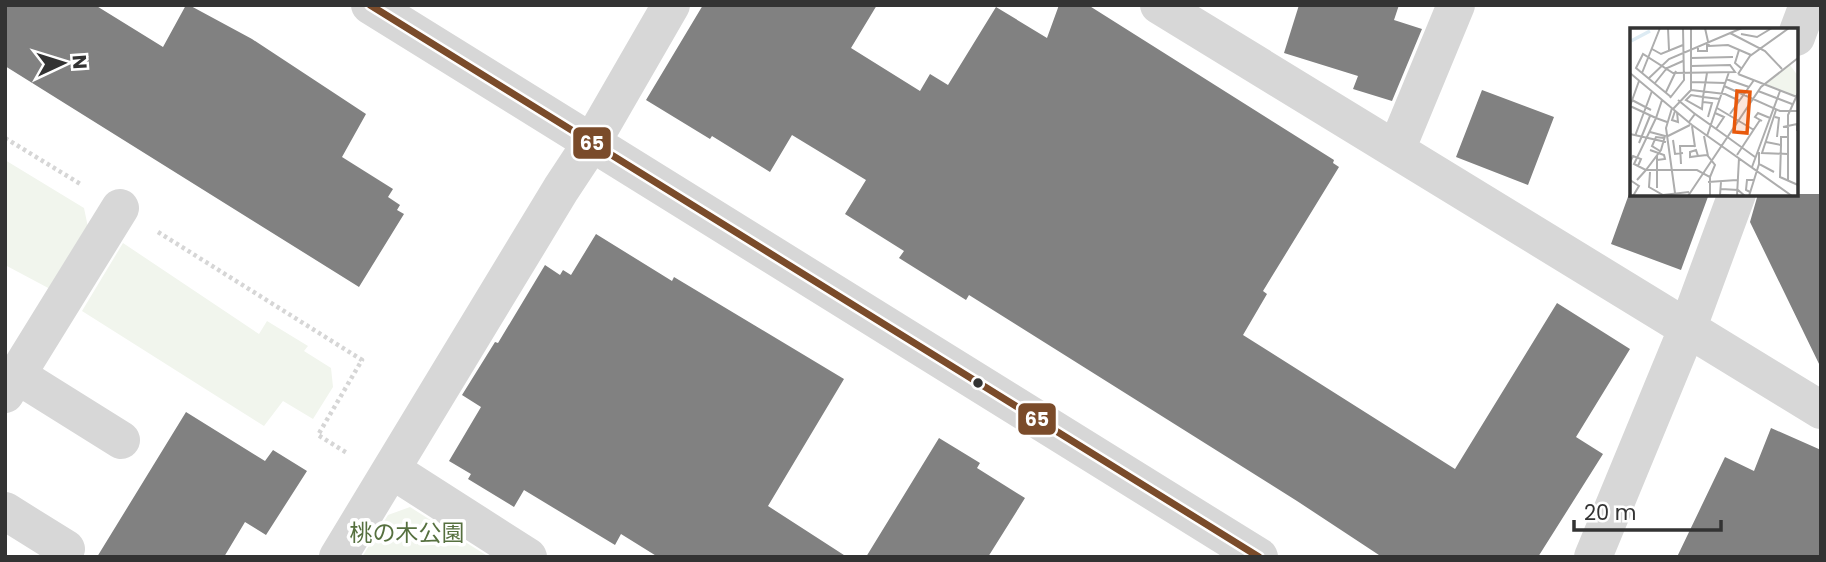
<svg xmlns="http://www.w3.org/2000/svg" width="1826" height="562" font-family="Poppins,'Noto Sans JP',sans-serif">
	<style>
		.green { fill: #f1f5ed }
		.building { fill: #818181 }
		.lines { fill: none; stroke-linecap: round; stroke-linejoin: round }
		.path { stroke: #d6d6d6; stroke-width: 4.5; stroke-dasharray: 3.5 3.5; stroke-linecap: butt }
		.minor { stroke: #d7d7d7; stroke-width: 38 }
		.bus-1-casing { stroke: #fff; stroke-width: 12 }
		.bus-1 { stroke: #7a4b2a; stroke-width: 7 }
		.bus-dot { fill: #333; stroke: #fff; stroke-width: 2.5 }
		.labels { text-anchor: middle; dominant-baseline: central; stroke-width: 7; stroke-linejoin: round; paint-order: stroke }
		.park-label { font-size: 23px; fill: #56703f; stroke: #fff }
		.inset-river { fill: none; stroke: #ddebf3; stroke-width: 3.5 }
		.inset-road { fill: none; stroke: #adadad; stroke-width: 2 }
		.view { fill: #e8590c; fill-opacity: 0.15; stroke: #e8590c; stroke-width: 3.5 }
		.inset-edge { fill: none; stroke: #333; stroke-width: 3.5 }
		.line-badge { stroke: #fff; stroke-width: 2.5 }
		.badge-label { font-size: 19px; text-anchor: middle; font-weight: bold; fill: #fff }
	</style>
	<rect width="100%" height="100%" fill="#fff"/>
	<!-- green -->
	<path class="green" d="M5,160L84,208L89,232L52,290L5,265Z
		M123,243L259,334L267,321L308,346L304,351L331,368L333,387L313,419L283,401L264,426L82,311Z
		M410,507L489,557H362L388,515Z"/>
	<!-- building -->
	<path class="building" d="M5,5H95L163,47L186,5H189L252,39L366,114L342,157L393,189L388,197L400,205L397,210L404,214L359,287L5,66Z
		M703,5H877L851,48L920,91L930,74L948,85L996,7L1047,38L1059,5H1088L1334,160L1333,163L1339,167L1263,291L1267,294L1243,335L1455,469L1557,303L1630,349L1576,437L1603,454L1538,557H1382L1297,501L969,295L966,300L899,258L904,251L845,214L866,180L792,135L770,172L712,136L710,139L646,100Z
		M1299,5H1399L1394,20L1422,29L1392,101L1353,89L1358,76L1284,53Z
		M1482,90L1554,117L1528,185L1456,157Z
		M1629,194H1709L1681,270L1611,244Z
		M1758,194H1821V368L1750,222Z
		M596,234L672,281L674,277L844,379L768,506L847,557H658L621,534L615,545L524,490L514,507L468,479L471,474L449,461L481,407L462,395L495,342L498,343L545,265L560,275L563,270L571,275Z
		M186,412L265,461L273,450L307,471L266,535L245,522L224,557H97Z
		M1771,428L1821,450V557H1677L1725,457L1754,471Z
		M939,438L980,463L977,468L1025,498L988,557H866Z"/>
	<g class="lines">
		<!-- path -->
		<path class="path" d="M5,138L82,185
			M158,232L362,360L318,435L347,453"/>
		<!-- minor -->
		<path class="minor" d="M370,5L1259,557
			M1159,5L1821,410
			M1796,37L1808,5
			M1396,150L1456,5
			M17,375L121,440
			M5,394L120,208
			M392,470L528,557
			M5,511L66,549
			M338,557L561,189L592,142L671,5
			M1593,557L1688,327L1737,194"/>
		<defs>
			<path id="bus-1" d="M370,5L1259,557"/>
		</defs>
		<!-- bus-1 casing -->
		<use href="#bus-1" class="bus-1-casing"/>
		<!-- bus-1 -->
		<use href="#bus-1" class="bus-1"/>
	</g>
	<!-- markers -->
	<circle class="bus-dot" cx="978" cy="383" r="6"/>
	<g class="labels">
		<!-- park labels -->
		<g class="park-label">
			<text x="407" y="533">桃の木公園</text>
		</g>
	</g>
	<!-- overview -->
	<g transform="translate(1630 28)">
		<rect width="168" height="168" fill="#fff"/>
		<path d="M160,37L168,48L166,68L136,56Z" fill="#f1f5ed"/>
		<path class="inset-river" d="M1,13L20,3"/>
		<path class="inset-road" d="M38,0L39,22M75,0L79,18L98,17L121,27M100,5L135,23L152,41M111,6L127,9L142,0M68,18V23H77V16M22,21L31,26L53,17M109,22L105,35L112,41M61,30L103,29M0,45L62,97L162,168M12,45L30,0M77,45L73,69L72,81L56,72L61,67L73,69L90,71M108,46L120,28L159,0M108,46L167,69M18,51L39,31L112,0M96,51L119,59M61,54L95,55M25,55L37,40L53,33M94,58L150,83H168M61,62L95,66L110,73M128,63L162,76M36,64L46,43M41,69L6,40L13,26L43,45L105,44L100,37L61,38M40,70L54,52L53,0M2,72L21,82M48,72L65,86M73,74L82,75L78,89M0,78L26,90L32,72M0,78L9,53M42,80L36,100L45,165M87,80L124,102M43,81L61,62V0M146,82L132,125L158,126M45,83L42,92L48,94L47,84M85,85L94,89L86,101M100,86L124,52M145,89L149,90L147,109M132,93L125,89L128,85L140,90M59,94L65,86L96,108M62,98L65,119M153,99L167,96V103M20,104L35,108L31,122L16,142H67L80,149V168M0,106L36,114M5,108L22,63M38,108L60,97M74,108L78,128L85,137L80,149M77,108L99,44M96,108L125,129M43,112L45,126L53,125M136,114L151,117V109H159M9,115L20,88M151,117L150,149L168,157M20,122L34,127L35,131L27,132M30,123L22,118L26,109L34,110M129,124V136L144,144M107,127L130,92M68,128L66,122L60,124V129L68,128L77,127M0,134L3,128L11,131L8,138M51,136L50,118H65M122,139L150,63M20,144L19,159L33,167L59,164M0,152L9,158L3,168M7,152L16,142L4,136L26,90L37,94M78,154L107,152M91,154L90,167L106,168M158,154V87L168,65M27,160V128M91,161L108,162L115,168M120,164L116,162L117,152H124M58,168L131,59L168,30M107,168L109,130M119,168L129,136"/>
		<path class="view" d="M107,63L120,64L117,105L104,104Z"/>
		<rect width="168" height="168" class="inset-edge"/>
	</g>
	<g class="line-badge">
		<rect x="572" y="126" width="40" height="34" rx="7" fill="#7a4b2a"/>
		<rect x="1017" y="402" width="40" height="34" rx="7" fill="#7a4b2a"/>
	</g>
	<g class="badge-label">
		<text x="592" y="150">65</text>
		<text x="1037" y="426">65</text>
	</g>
	<!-- border -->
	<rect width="1826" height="562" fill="none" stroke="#333333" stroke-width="14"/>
	<!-- north arrow -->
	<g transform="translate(63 63) rotate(86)" stroke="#ffffff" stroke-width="5" paint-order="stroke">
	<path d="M0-5L12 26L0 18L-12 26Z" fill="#333333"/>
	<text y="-10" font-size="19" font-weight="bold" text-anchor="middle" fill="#333333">N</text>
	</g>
	<!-- scale -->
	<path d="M1574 520v10h147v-10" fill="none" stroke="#333333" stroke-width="3.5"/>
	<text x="1584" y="520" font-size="21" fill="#333333" stroke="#ffffff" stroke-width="5" paint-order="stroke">20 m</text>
</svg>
